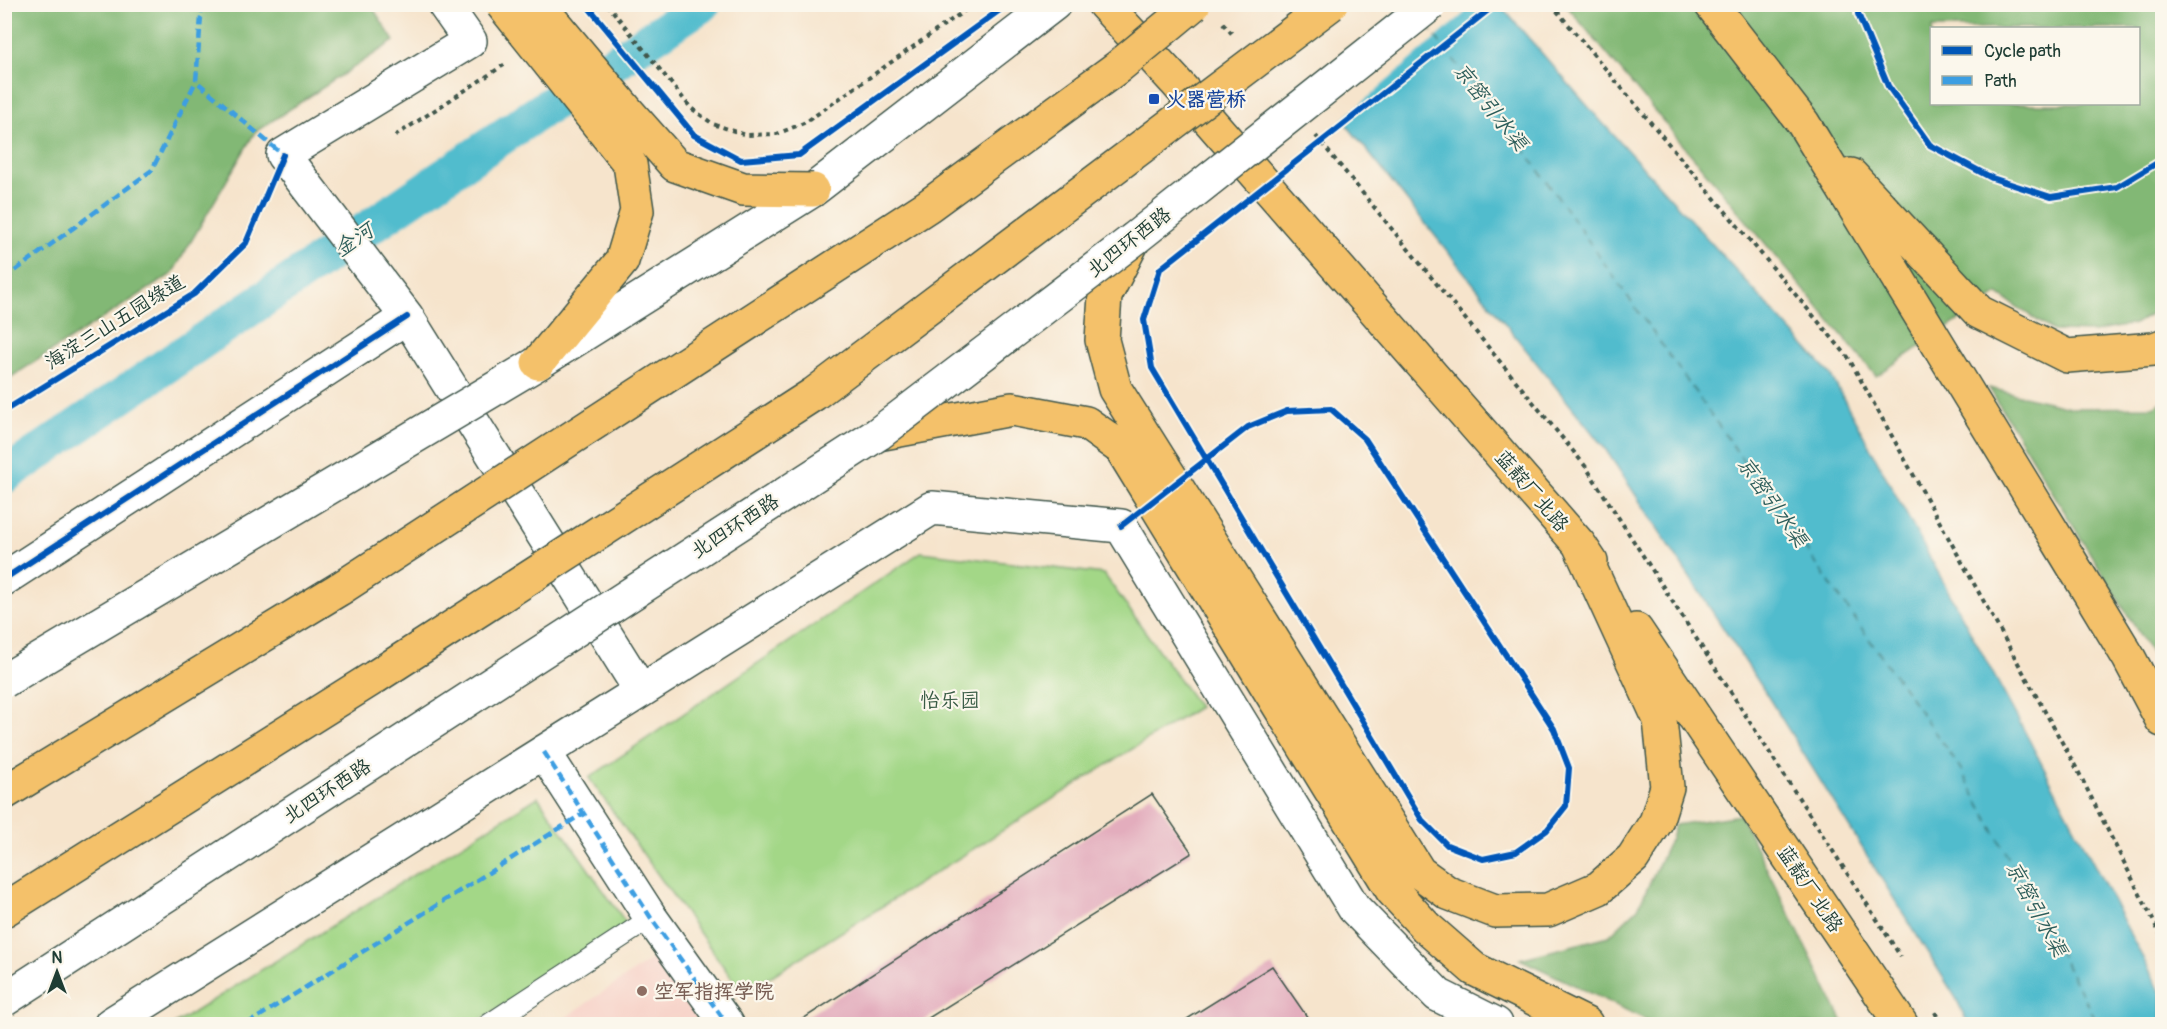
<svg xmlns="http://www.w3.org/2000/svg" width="2167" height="1029" font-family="Pangolin,'LXGW WenKai TC',sans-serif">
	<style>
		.built { fill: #f7d1c7 }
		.green { fill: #a3d787; stroke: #618a5e; stroke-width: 1.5 }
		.forest { fill: #82b874; stroke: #507a54; stroke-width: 1.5; fill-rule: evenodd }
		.water { fill: #51bccd; stroke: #387c80; stroke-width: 1.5 }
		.pier { fill: #f6e4cc }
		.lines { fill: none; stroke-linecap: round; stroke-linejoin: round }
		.canal { stroke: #51bccd; stroke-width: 36 }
		.ferry { stroke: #2c5d5a; stroke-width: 1.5; stroke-dasharray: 8 6; stroke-linecap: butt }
		.building { fill: #e3adbd }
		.service-casing { stroke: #3f564b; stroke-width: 22 }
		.minor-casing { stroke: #3f564b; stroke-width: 36 }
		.tertiary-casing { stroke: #3f564b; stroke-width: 36 }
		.trunk-casing { stroke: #3f564b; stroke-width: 36 }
		.path { stroke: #3f564b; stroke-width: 4; stroke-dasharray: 4.5 4.5; stroke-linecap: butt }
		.service { stroke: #fff; stroke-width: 20 }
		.minor { stroke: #fff; stroke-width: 33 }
		.tertiary { stroke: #fff; stroke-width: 33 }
		.trunk { stroke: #f4c16a; stroke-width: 33 }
		.tertiary-bridge-casing { stroke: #3f564b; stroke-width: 36; stroke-linecap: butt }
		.trunk-bridge-casing { stroke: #3f564b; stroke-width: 36; stroke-linecap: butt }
		.tertiary-bridge { stroke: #fff; stroke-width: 33 }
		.trunk-bridge { stroke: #f4c16a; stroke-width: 33 }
		.quiet { stroke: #3c9ee2; stroke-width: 4.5; stroke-dasharray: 9 4.5; stroke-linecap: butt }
		.cycleway-casing { stroke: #fbf7ec; stroke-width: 10 }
		.cycleway { stroke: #0057b8; stroke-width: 6 }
		.transit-dot { fill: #1a4fb4; stroke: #fbf7ec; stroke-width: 2 }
		.education-dot { fill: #8d6e63; stroke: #fbf7ec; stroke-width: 2 }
		.labels { text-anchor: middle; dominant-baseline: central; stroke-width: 4.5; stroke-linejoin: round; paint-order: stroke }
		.transit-label { font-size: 20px; font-weight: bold; fill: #164399; stroke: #fbf7ec; text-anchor: start }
		.street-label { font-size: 20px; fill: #1f3d34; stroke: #fbf7ec }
		.park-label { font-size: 20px; fill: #395c45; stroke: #fbf7ec }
		.education-label { font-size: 20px; font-weight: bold; fill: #785e54; stroke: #fbf7ec; text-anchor: start }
		.water-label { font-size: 21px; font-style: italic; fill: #2c5d5a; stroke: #fbf7ec }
	</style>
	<rect width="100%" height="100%" fill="#fbf7ec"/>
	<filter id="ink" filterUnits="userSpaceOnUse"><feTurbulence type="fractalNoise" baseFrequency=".0167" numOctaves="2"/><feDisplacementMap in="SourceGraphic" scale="12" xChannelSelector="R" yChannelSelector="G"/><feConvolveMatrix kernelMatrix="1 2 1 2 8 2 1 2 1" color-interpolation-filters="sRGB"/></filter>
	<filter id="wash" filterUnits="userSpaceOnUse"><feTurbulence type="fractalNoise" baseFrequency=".008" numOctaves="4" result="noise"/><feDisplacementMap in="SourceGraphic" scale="24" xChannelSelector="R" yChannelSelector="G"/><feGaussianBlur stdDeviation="1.35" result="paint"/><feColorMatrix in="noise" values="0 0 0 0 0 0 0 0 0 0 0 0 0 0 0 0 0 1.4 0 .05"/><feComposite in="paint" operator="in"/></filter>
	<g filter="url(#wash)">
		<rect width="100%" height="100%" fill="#f6e4cc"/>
		<!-- built -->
		<path class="built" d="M655,957L701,1024H556Z"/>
		<!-- green -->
		<path class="green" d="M921,552L1104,574L1199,707L743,994L589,778Z
			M538,797L629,927L474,1024H175Z"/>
		<!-- forest -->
		<path class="forest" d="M5,4L371,5L394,41L255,132L172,274L5,381Z
			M1566,5H2162V308L2135,324L2094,332L2053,331L1998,294L1876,376ZM1932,28H2138V104H1932Z
			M1989,388L2074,408L2153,407L2162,402V671Z
			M1740,815L1844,1024H1655L1520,959L1609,936L1638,908L1671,838L1675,825Z"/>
		<!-- water -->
		<path class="water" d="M1251,5H1500L1599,119L1830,374L2025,732L2162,995V1024H1968L1956,998L1760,684L1606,450Z"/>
		<!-- pier -->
		<path class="pier" d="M1248,4L1474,5L1341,121Z"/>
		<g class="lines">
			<!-- canal -->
			<path class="canal" d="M4,476L527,120L703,4"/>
			<!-- ferry -->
			<path class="ferry" d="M1427,26L1516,138L1960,768L2098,1024"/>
		</g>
		<g id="blocks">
			<!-- building -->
			<path class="building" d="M1152,794L1192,853L919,1024H795Z
				M1272,966L1312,1024H1179Z"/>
		</g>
	</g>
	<g filter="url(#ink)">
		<use href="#blocks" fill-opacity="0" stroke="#3f564b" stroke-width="1.5"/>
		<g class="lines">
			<defs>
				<path id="service" d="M489,1024L651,918"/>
				<path id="minor" d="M544,752L651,918L727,1024"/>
				<path id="tertiary" d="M444,4L470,41L283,155L407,317L641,691
					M813,190L1054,4
					M4,579L407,317
					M111,1024L932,508L1121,526L1354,908L1438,995L1496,1024"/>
				<path id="trunk" d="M1104,4L1175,81L1579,544L1591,562
					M1711,4L1803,123L2063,549L2129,658L2162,720
					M1851,175L1979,312L2067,356L2154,349L2162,346
					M1134,239L1105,296L1102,340L1115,389L1419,872L1448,893L1495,911L1548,910L1599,888L1633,858L1656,822L1667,787L1660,720L1579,544
					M878,434L1012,409L1086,423L1121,448L1392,890L1426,927L1474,969L1586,1024
					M1636,630L1901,1024
					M4,793L341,588
					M4,910L375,677"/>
			</defs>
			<!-- service casing -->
			<use href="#service" class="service-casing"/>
			<!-- minor casing -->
			<use href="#minor" class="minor-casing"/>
			<!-- tertiary casing -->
			<use href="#tertiary" class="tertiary-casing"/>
			<!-- trunk casing -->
			<use href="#trunk" class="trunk-casing"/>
			<!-- path -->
			<path class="path" d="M607,4L691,108L713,124L746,135L777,134L806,122L974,4
				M1551,4L1848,357L2078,771L2162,938
				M586,11L596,4
				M1223,23L1233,35
				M395,136L507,63
				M1316,136L1586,467L1901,957
				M1935,1012L1941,1024"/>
			<!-- service -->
			<use href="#service" class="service"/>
			<!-- minor -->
			<use href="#minor" class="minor"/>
			<!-- tertiary -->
			<use href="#tertiary" class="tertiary"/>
			<!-- trunk -->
			<use href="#trunk" class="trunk"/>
			<defs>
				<path id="tertiary-bridge" d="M4,681L538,363L813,190
					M4,1000L878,434L1134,239L1431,4"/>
				<path id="trunk-bridge" d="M502,4L630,164L637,211L622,261L538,363
					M538,4L628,112L675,165L743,189L813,190
					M341,588L928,206L1118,67L1194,4
					M375,677L814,394L1331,4"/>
			</defs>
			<!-- tertiary-bridge casing -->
			<use href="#tertiary-bridge" class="tertiary-bridge-casing"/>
			<!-- trunk-bridge casing -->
			<use href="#trunk-bridge" class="trunk-bridge-casing"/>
			<!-- tertiary-bridge -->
			<use href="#tertiary-bridge" class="tertiary-bridge"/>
			<!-- trunk-bridge -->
			<use href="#trunk-bridge" class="trunk-bridge"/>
			<!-- quiet -->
			<path class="quiet" d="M202,4L196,81L283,155
				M4,279L152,170L196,81
				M544,752L651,918L727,1024
				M247,1024L584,813"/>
			<defs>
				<path id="cycleway" d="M586,4L694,135L741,160L799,155L1008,4
					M1858,4V14L1888,86L1930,145L1992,178L2051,197L2117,187L2162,160
					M4,411L194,294L246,243L283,155
					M1121,526L1248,427L1287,411L1331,409L1365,439L1554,729L1569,768L1566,806L1547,830L1516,852L1483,859L1447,845L1422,820L1152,368L1144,320L1160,269L1496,4
					M4,579L407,317"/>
			</defs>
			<!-- cycleway casing -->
			<use href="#cycleway" class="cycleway-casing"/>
			<!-- cycleway -->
			<use href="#cycleway" class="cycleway"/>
		</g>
	</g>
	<!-- markers -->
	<rect class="transit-dot" x="1148" y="93" width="12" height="12" rx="3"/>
	<circle class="education-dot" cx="642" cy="991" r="6"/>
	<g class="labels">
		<!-- transit labels -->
		<g class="transit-label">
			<text x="1166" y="99">火器营桥</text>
		</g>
		<!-- street labels -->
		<g class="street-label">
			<text transform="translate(1129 242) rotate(-38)">北四环西路</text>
			<text transform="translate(115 322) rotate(-32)">海淀三山五园绿道</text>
			<text transform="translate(1532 491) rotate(49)">蓝靛厂北路</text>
			<text transform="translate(735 526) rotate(-33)">北四环西路</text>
			<text transform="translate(327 791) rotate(-33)">北四环西路</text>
			<text transform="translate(1810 889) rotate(56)">蓝靛厂北路</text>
		</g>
		<!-- park labels -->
		<g class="park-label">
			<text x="950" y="700">怡乐园</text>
		</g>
		<!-- education labels -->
		<g class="education-label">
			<text x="654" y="991">空军指挥学院</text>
		</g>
		<!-- water labels -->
		<g class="water-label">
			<text transform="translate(1490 107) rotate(52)">京密引水渠</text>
			<text transform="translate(354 240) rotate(-34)">金河</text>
			<text transform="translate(1772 502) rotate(55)">京密引水渠</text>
			<text transform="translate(2036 909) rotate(62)">京密引水渠</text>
		</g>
	</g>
	<!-- margin -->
	<rect width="2167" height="1029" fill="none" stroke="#fbf7ec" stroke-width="24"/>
	<!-- legend -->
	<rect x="1930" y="27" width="210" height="78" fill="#fbf7ec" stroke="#a3ada2" stroke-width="1.5"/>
	<rect x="1942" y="46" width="30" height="9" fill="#0057b8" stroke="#a3ada2" stroke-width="1.5"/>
	<text x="1984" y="57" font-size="18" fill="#1f3d34">Cycle path</text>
	<rect x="1942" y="76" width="30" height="9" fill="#3c9ee2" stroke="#a3ada2" stroke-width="1.5"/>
	<text x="1984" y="87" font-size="18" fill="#1f3d34">Path</text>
	<!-- north arrow -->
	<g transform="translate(57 972)" stroke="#fbf7ec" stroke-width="4.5" paint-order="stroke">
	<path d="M0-4.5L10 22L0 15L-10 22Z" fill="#1f3d34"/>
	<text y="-9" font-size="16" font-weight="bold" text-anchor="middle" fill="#1f3d34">N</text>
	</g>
</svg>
